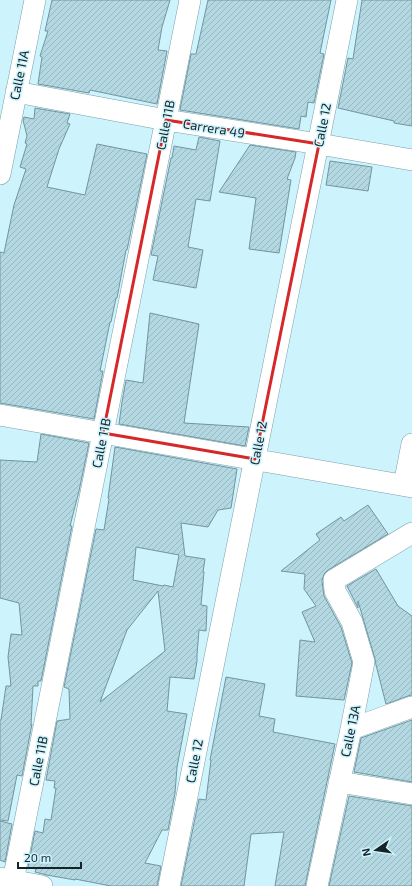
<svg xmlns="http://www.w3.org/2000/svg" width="412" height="886" font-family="'Exo 2',sans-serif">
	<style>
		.building { fill: url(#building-hatch); stroke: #72959e; fill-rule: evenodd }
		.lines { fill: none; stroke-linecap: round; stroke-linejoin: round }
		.minor-casing { stroke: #7c9fa9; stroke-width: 22 }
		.minor { stroke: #fff; stroke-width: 21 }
		.marked { fill: none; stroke: #d62828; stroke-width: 3; stroke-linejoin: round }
		.labels { text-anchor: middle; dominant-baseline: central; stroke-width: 3; stroke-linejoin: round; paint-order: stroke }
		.street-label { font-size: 13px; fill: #162428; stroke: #cdf3fd }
	</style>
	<defs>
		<pattern id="building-hatch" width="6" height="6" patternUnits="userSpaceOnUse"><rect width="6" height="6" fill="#b3d8e2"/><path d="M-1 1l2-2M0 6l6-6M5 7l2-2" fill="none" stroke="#99b9c2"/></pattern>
	</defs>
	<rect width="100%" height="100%" fill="#cdf3fd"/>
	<!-- building -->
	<path class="building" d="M52,0H170L162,27L158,50L167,51L157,104L90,90L89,93L38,84L42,57L40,56L48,31H45Z
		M208,0H331L320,53L324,54L314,103L308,102L306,117L301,116L299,129L180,110L191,54H196Z
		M362,0H412V126L394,123V121L338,108L348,58L353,59Z
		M35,108L70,114L67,123L70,124L59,149L47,187L85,195L97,144L147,154L127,250H126L117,298H116L111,322H110L100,371H103L94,419L0,403V252L4,253L14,205L26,169L20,167L27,144L25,143L27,136L23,120L24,117L34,119Z
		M199,137L220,141L210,201L196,199L188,247L203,250L196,288L153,280L158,256L151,255L171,158H172L174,146L196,150Z
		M250,145L296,152L295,158L287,179L291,180L279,253L249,249L256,198L219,192Z
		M330,161L372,167L368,191L326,185Z
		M150,313L199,324L184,423L249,427L245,446L119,424L122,402L126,380L143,383Z
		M41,434L89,443L79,491L70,526H72L41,681H38V686H33L31,725L32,724L22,776L17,775L8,821L0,820V720H1L6,686H11L8,657L11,634L22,635L19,603L0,598V460L37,462Z
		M115,447L237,469L231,508L218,510L208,527L181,523L185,556L205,559L203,572H204L201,605L207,606L206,631L199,630L197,655V661L194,679L170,677L167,711L187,714L177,767L175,793L168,830H162L145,863L161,866L157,886H111L75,879V880L47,875L35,872L36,869L28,867L35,831L43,833L45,819L51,820L56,788H54L55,781L46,780L57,721L70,719L69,689L64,687L96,529L104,530L109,499L108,498ZM136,547L179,555L173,587L164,585L163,586L133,580ZM158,591L165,651L100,702L127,630Z
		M368,505L388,534L328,570L324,574L322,581L324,596L341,627L352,663L344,700L296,696L300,640L315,642L302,612L316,606L304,589L305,574L281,571L320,540L316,534L341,517L344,521Z
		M376,569L398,606L412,616V695L408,696L386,704L376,665L375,659L358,601V608L347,586Z
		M226,677L265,684L259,716L275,719L273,732L335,744L305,886H275L284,832L251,834L244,886H181L199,799L206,800L211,760H210Z
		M412,720V782L354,772L361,738Z
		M349,796L412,806V886H329Z
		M0,821L12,824L5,862L0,860Z"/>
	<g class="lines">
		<defs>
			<path id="minor" d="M16,92L166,120L319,144L412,160
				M0,174L35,0
				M0,415L412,487
				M404,485L412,444
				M351,729L412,707
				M339,782L412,794
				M0,878L42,886
				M12,886L190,0
				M169,886L347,0
				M317,886L351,729L364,662L352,622L335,591L334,580L412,533"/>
		</defs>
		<!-- minor casing -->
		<use href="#minor" class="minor-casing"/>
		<!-- minor -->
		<use href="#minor" class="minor"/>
	</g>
	<!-- marked area -->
	<path class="marked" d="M166,120L319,144L255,459L103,433Z"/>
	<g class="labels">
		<!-- street labels -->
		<g class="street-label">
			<text transform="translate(19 75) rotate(-78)">Calle 11A</text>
			<text transform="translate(165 125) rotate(-79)">Calle 11B</text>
			<text transform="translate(322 125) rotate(-79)">Calle 12</text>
			<text transform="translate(214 128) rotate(9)">Carrera 49</text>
			<text transform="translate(101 443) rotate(-79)">Calle 11B</text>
			<text transform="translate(258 443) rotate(-79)">Calle 12</text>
			<text transform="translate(350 731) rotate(-78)">Calle 13A</text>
			<text transform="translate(38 761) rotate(-79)">Calle 11B</text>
			<text transform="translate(194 761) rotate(-79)">Calle 12</text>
		</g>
	</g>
	<!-- north arrow -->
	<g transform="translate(376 850) rotate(257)" stroke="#cdf3fd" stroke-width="3" paint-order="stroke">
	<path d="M0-3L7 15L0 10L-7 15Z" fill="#162428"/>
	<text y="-6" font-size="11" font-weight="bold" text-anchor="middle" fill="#162428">N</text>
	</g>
	<!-- scale -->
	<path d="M18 862v6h63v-6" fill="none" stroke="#162428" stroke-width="2"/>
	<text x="24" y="862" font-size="12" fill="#162428" stroke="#cdf3fd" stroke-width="3" paint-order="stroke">20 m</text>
</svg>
